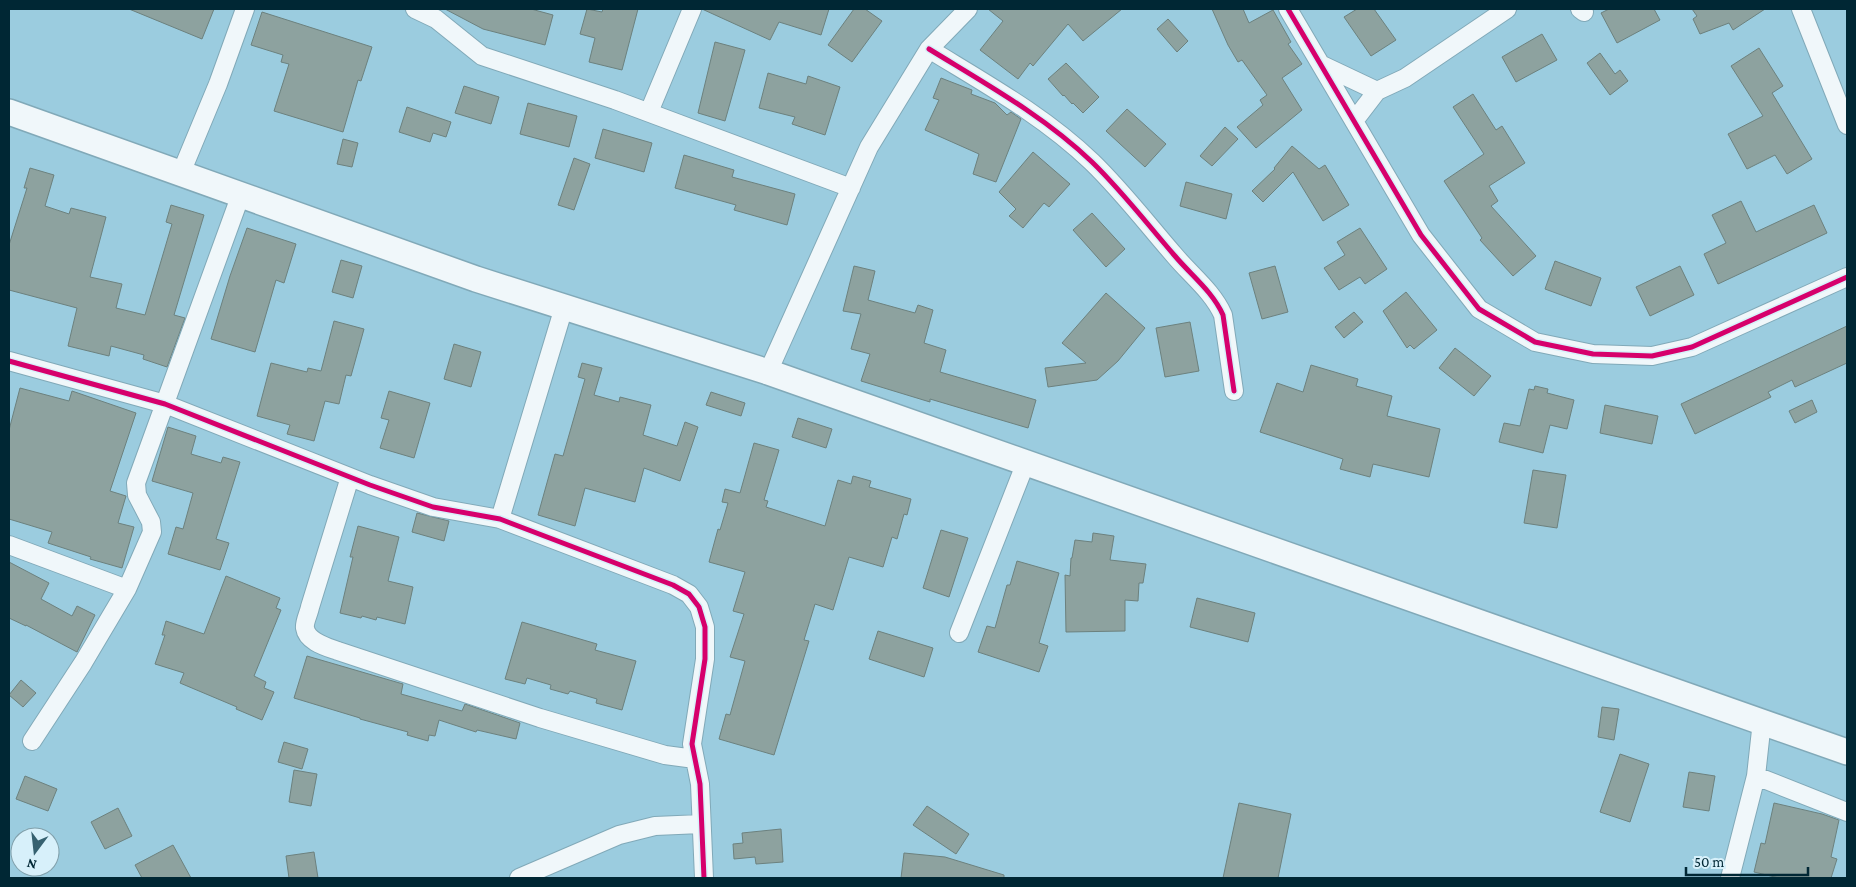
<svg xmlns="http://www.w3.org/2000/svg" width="1856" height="887" font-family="'Crimson Pro',serif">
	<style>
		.building { fill: #8da29f; stroke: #6c817e }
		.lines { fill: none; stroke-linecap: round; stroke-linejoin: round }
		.street-casing { stroke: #81a9b8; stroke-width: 20 }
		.secondary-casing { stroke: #81a9b8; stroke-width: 28 }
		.street { stroke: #f0f7fa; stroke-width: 18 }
		.secondary { stroke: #f0f7fa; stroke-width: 25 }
		.cycleway-casing { stroke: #d7f0fa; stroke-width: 8 }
		.cycleway { stroke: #d6006c; stroke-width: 5 }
	</style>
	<rect width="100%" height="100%" fill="#9bccdf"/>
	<!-- building -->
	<path class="building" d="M129,9H214L202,39Z
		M445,9H531L553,15L545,45L483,29Z
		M587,9L602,12L603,9H638L622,70L589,62L595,38L580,34Z
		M702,9H829L821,35L779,22L770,40Z
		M854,9H865L882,21L852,62L828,45Z
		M988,9H1122L1083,41L1068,24L1033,66L1030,63L1018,79L980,50L1003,21Z
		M1212,9H1243L1249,23L1273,10L1291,42L1288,44L1302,64L1282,78L1302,110L1256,148L1237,127L1263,105L1260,100L1267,95L1242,60L1238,62L1228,45Z
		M1357,9H1374L1396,40L1371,56L1344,17Z
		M1609,9H1654L1660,20L1617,43L1601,13Z
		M1692,9H1765L1733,30L1729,23L1700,34L1693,19L1697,16Z
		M262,12L372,47L361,81L358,80L343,132L274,111L289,64L281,62L283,55L251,45Z
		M1168,19L1188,41L1177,52L1157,29Z
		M1542,34L1557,60L1516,82L1502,57Z
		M715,42L745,50L725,121L698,113Z
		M1759,48L1783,86L1772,93L1812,159L1787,174L1775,155L1747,169L1728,134L1763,116L1731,66Z
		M1600,53L1615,74L1620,70L1628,81L1610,95L1587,63Z
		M1066,63L1099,97L1083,113L1073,103L1072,104L1064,95L1063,96L1048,79Z
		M768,73L806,84L808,76L840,87L825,135L792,124L795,117L759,108Z
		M941,78L972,90L971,94L995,103L1007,115L1011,112L1021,119L996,182L973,174L979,154L925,130L939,100L933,98Z
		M464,86L499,97L491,124L455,113Z
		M1473,94L1496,130L1502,126L1525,163L1489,186L1498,201L1491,206L1536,256L1513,276L1480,240L1482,238L1444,181L1484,154L1453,107Z
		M528,103L577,116L569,147L520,134Z
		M407,107L451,122L446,137L433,133L430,142L399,132Z
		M1127,109L1166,144L1145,167L1106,131Z
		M1225,127L1238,139L1212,166L1200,156Z
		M603,129L652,143L644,172L595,158Z
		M343,139L358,143L352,167L337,164Z
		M1292,146L1319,169L1325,165L1349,205L1323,221L1293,172L1263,202L1252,191L1275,169L1274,168Z
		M1033,152L1070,184L1049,207L1044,203L1023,228L1009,216L1016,209L999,192Z
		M684,155L734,170L732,177L795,194L787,225L734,210L736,205L675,188Z
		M574,158L590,164L574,210L558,205Z
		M30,168L54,175L45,206L69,214L71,208L106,217L90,277L122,284L116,308L145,315L172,224L166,222L171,205L204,215L174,315L185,318L167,367L143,359L144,355L111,346L109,356L68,346L77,308L9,290V245L27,188H24Z
		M1186,182L1232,194L1226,219L1180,206Z
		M1741,201L1756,232L1814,205L1827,233L1718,284L1704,254L1726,243L1712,215Z
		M1092,213L1125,249L1106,267L1073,230Z
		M247,228L296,244L284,283L276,280L255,352L211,339L230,276Z
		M1360,228L1387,269L1365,284L1360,277L1339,290L1324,268L1345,255L1337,242Z
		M341,260L362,266L353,298L332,292Z
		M1555,261L1601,278L1591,306L1545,289Z
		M854,266L875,271L868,300L915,313L918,305L933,310L924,343L946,350L940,372L1036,400L1028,428L930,399V402L861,381L870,354L851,349L861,314L843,311Z
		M1275,266L1288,312L1262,319L1249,273Z
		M1680,266L1694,295L1650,316L1636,287Z
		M1406,292L1437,330L1414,349L1410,345L1407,348L1383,311Z
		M1106,293L1145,328L1118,361L1097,380L1048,387L1045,368L1086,363L1062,343Z
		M1354,312L1363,322L1344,338L1335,327Z
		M334,321L364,329L351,376L346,375L339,404L325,401L314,441L287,434L290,425L257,416L271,363L307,372L308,368L321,371Z
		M1190,322L1199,371L1165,377L1156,328Z
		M1847,326V363L1795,387L1792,380L1768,392L1771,397L1695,434L1681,404Z
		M454,344L481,352L471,387L444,379Z
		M1455,348L1491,376L1474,396L1439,368Z
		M582,363L602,368L594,395L619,402L620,397L651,405L643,435L677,446L685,422L698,427L680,481L644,468L635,502L585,488L575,526L538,515L555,454L563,456L585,379L578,377Z
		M1311,365L1358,379L1356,386L1392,396L1387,416L1440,429L1429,477L1373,464L1370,477L1340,469L1343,459L1260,432L1277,383L1303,392Z
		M1535,386L1548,389L1547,393L1574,400L1567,429L1550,425L1543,453L1499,442L1504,423L1520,426L1529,389L1534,390Z
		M20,388L69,401L72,391L136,413L110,491L126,496L118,523L134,527L122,568L90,559L91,557L48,543L52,532L9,519V430Z
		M389,391L430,403L414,458L380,448L389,420L381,418Z
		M711,392L745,403L741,416L706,405Z
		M1812,400L1817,412L1795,423L1789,411Z
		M1605,405L1658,416L1652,444L1600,433Z
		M798,418L832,429L826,448L792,437Z
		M168,427L196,436L191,454L221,463L223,457L240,462L216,539L229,543L220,570L168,554L176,527L183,529L193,493L152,481Z
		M754,443L779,450L764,500L768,501L766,507L825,526L838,480L851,484L853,476L871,481L869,487L911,499L907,515L904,514L897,539L892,537L883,567L849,557L833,610L815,604L804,640L809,641L774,755L719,739L726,714L730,715L745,661L730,657L744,614L733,611L745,572L709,562L718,529L720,530L728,503L722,502L725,489L740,493Z
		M1533,470L1566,475L1557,528L1524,523Z
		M417,513L449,521L444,541L412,532Z
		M358,526L399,537L388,581L413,587L405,624L377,617L376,620L362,616L361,618L340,613L353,557H350Z
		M941,530L968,538L949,597L923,588Z
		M1093,533L1114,536L1110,560L1146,564L1143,583H1139L1138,601L1125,600V631L1066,632L1065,575L1070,576L1071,558H1072L1075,540L1092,542Z
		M1017,561L1059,573L1039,643L1048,646L1039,672L978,652L987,626L995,628L1007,585H1010Z
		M9,562L49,583L41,599L72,616L77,606L95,615L77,652L26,625V626L9,618Z
		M226,576L280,598L276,608L281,610L254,676L266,682L264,688L274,692L262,720L236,709L237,707L180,683L184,673L155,664L165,635H162L166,621L204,634Z
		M1197,598L1255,613L1248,642L1190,627Z
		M522,622L597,644L595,650L636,661L622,710L596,703L597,699L570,691L568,694L550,689L551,685L527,678L525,684L505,679Z
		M878,631L933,648L924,677L869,659Z
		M307,656L403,684L401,694L462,711L465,704L520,723L516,739L477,730L476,732L439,720L435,736L429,735L428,741L407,735L408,732L360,719V718L294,698Z
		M21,680L36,693L23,707L9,695Z
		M1602,707L1619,709L1614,740L1598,737Z
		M284,742L308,749L302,769L278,762Z
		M1620,754L1649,764L1630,822L1600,812Z
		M294,770L317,774L311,806L289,802Z
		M1689,772L1715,776L1709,811L1683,807Z
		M25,776L57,789L48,811L16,799Z
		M1239,803L1291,814L1278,878H1223Z
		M1774,803L1822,814L1839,820L1831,857L1837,859L1831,878H1779L1754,872L1761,843L1765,844Z
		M927,806L969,834L956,854L913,825Z
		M118,808L132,836L105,849L91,822Z
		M781,829L783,862L756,864L755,857L734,859L733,844L743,843L742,833Z
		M173,845L191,878H142L135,865Z
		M314,852L318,878H289L286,856Z
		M904,853L945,857L1004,875V878H901Z"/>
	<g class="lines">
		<defs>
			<path id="street" d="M415,9L436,19L482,56L615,100L851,188
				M1288,9L1421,235L1479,309L1535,342L1593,354L1652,356L1692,347L1847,277
				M1580,9L1584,12
				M1801,9L1847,125
				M929,49C986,84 1044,116 1092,162C1122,191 1148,225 1175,256C1191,275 1213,292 1223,315L1234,391
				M1322,65L1377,91
				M649,112L692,9
				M1354,121L1377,91L1405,78L1507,9
				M181,173L218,84L245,9
				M9,361L165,404L370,485L433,507L500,519L673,585L689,594L699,607L705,627V659L692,744L700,784L704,878
				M768,372L869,147L929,49L968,9
				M350,477L310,607C309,613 304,622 305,628C307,642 327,647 338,651L540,718L665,755L695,759
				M500,519L564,307
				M9,545L127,589
				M959,633L1026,462
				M32,741L83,663L127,589L152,532L151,522L137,495L136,483L241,194
				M1756,776L1847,812
				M519,878L619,835L655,826L701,824
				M1730,878L1756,776L1762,721"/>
			<path id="secondary" d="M9,112L476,279L768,372L1847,752"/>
		</defs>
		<!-- street casing -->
		<use href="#street" class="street-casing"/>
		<!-- secondary casing -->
		<use href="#secondary" class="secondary-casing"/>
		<!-- street -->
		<use href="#street" class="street"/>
		<!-- secondary -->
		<use href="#secondary" class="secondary"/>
		<defs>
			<path id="cycleway" d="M1288,9L1421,235L1479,309L1535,342L1593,354L1652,356L1692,347L1847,277
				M929,49C986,84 1044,116 1092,162C1122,191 1148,225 1175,256C1191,275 1213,292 1223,315L1234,391
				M9,361L165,404L370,485L433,507L500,519L673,585L689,594L699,607L705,627V659L692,744L700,784L704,878"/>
		</defs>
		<!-- cycleway casing -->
		<use href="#cycleway" class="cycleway-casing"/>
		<!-- cycleway -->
		<use href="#cycleway" class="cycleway"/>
	</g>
	<!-- border -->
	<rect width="1856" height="887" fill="none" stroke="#002734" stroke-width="20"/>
	<!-- north arrow -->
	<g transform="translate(35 852) rotate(195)"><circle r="24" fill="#d7f0fa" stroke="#81a0ab"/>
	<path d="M0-4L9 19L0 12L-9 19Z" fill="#366170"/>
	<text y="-8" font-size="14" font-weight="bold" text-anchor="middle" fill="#002734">N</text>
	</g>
	<!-- scale -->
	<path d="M1686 867v8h122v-8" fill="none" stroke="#002734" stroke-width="2.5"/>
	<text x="1694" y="867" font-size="15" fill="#002734" stroke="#d7f0fa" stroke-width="4" paint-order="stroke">50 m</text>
</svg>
